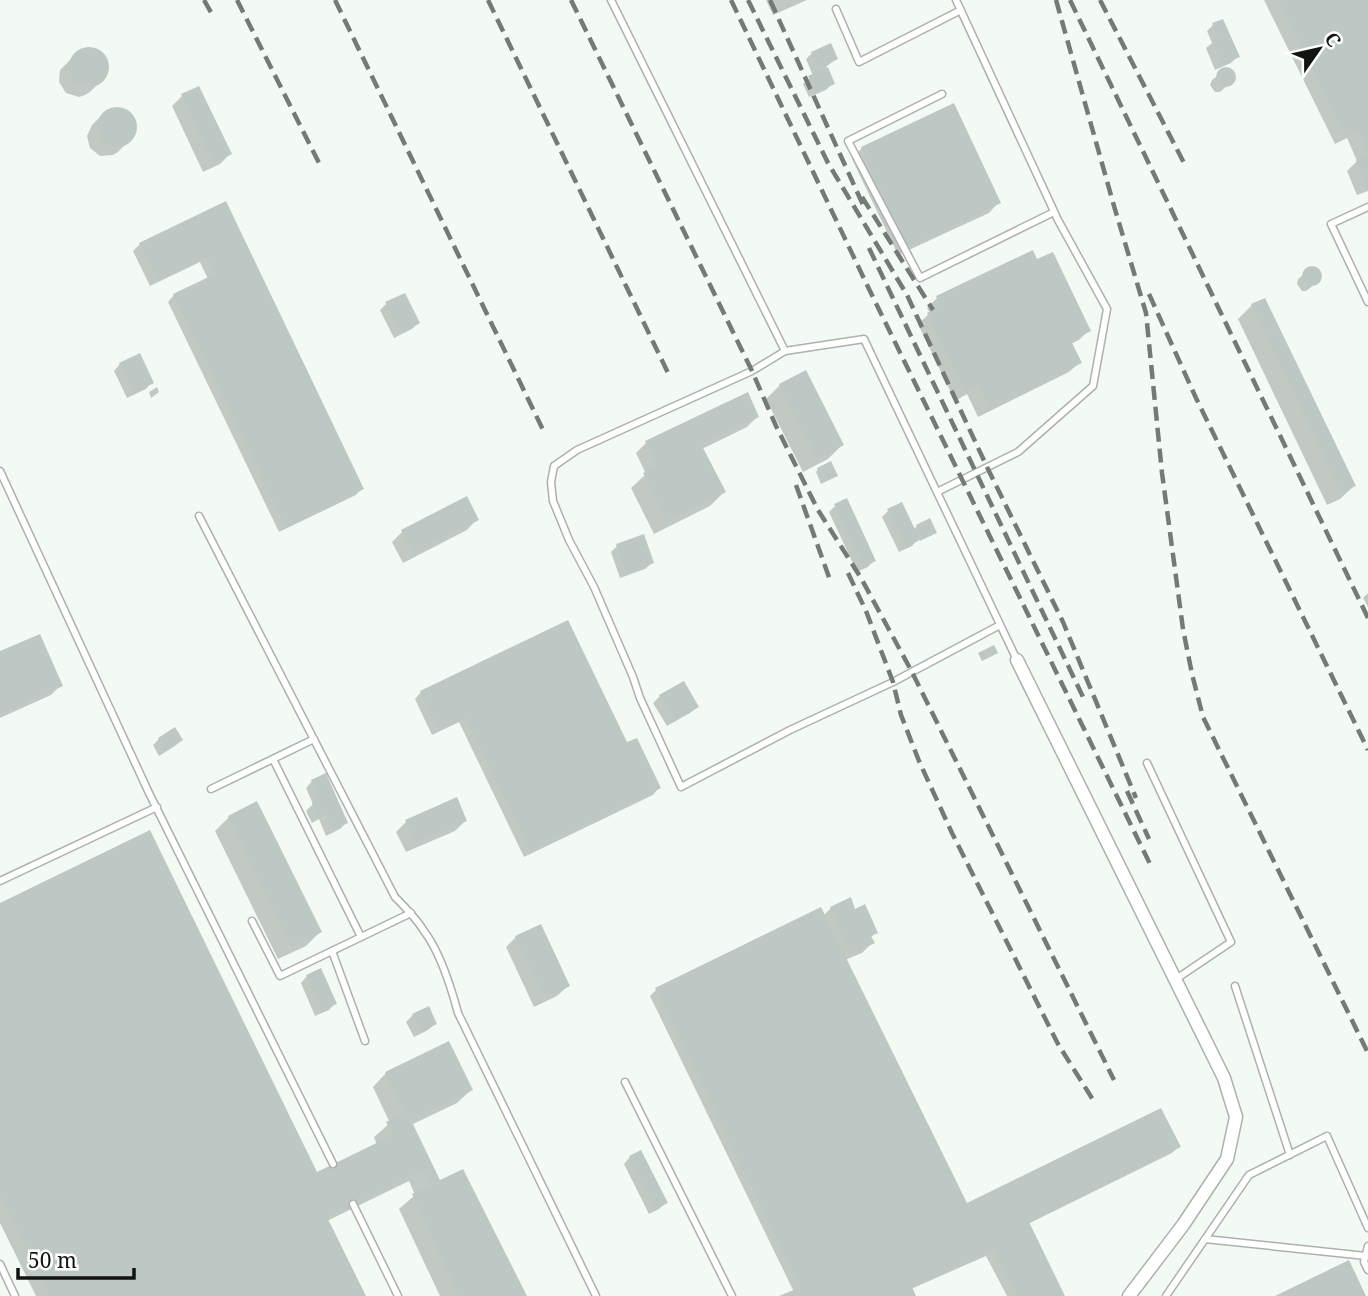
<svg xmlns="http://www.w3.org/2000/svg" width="1368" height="1296" font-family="'Noto Serif',serif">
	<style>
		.shadow { fill: #0003 }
		.building { fill: #bdc8c4 }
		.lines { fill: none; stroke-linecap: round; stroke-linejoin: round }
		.service-casing { stroke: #acb2ab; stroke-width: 9 }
		.minor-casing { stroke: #acb2ab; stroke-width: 15 }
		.service { stroke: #fff; stroke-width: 6 }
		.minor { stroke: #fff; stroke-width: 12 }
		.rail { stroke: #767a75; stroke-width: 4.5; stroke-dasharray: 14 7; stroke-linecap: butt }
	</style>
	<rect width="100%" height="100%" fill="#f3faf3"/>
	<!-- shadow -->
	<path class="shadow" d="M766,0H807L773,15Z
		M1264,0H1368V191L1357,195L1347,171L1357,161L1347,138L1335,144Z
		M1213,25L1237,57L1231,63L1215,70L1206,48L1212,43L1207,31Z
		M91,48L97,50L106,58L107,70L106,76L90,92L85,95L79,97L66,93L59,82L60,70L80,50Z
		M812,53L836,59L826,67L833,83L826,90L809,97L803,84L813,76L806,59Z
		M1226,69L1230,71L1234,78L1231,82L1220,92H1215L1210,85L1212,80Z
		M182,96L230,154L220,164L203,172L172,106Z
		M119,108L125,110L133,118L135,130L133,136L118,152L113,155L100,156L90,148L87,136L92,125L107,110Z
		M862,148L999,202L989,213L898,255L852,159Z
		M225,203L362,488L356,495L279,532L168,302L174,295L208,279L200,262L150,286L133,251L140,244Z
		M1312,268L1317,270L1320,274L1318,282L1306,291H1302L1297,284L1298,279Z
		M937,298L1089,330L1079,340L1071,344L1080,362L1069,372L978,417L967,394L955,401L918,324L930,313L927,308Z
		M386,304L418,323L412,329L394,338L380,310Z
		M1252,305L1354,486L1340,499L1327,505L1238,319Z
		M120,364L152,382L146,389L127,398L114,371Z
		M780,385L842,445L828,459L803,472L766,399Z
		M157,387L159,392L151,398L149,392Z
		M757,417L747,427L702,449L724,492L710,506L654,534L631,488L646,474L636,453L646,443Z
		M818,469L833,478L821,484L816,472Z
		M835,506L874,560L868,567L857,572L829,512Z
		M888,511L913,530L917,526L932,535L920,541L919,538L912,546L899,552L882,517Z
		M477,519L467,530L403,563L392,542L402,532Z
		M617,546L652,563L645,569L620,578L611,552Z
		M1368,593V607L1363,598Z
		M0,653L61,685L51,695L0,718Z
		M683,683L697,707L690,713L667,726L653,703L660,696Z
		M421,692L626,745L659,788L653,795L524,857L459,722L432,735L415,699Z
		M159,739L181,740L175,746L159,756L153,745Z
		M312,781L346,823L340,829L326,836L319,819L312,823L306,811L313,804L306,788Z
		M456,800L465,821L455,831L406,852L396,832L406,822Z
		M257,803L320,932L306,946L278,959L215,831L229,817Z
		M0,905L317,1175L377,1145L374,1137L390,1123L373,1087L386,1073L471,1090L457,1103L411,1125L439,1183L525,1296H440L399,1209L415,1195L409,1181L327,1221L364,1296H36L0,1223Z
		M831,908L854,911L876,932L870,938L872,943L862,953L845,960L966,1205L1179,1146L1172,1153L1028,1224L1063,1296H1007L986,1256L911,1289L914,1296H783L794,1292L650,996L656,990L823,916Z
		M516,937L568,986L557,996L534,1007L506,947Z
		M307,976L335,1003L329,1010L315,1016L301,983Z
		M413,1015L435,1024L428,1030L414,1037L406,1022Z
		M630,1157L666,1202L659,1209L649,1214L624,1164Z"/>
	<!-- building -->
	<path class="building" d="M1279,0H1368V154L1357,129L1345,136Z
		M1223,19L1240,57L1222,64L1212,40L1218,37L1212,23Z
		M831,43L838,59L819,68L811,52Z
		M69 67a20 20 0 1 1 40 0a20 20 0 1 1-40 0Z
		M828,67L835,84L815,92L808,76Z
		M1216 77a10 10 0 1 1 20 0a10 10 0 1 1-20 0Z
		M199,86L232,154L213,163L181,94Z
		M954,103L1001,203L908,247L861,147Z
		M97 127a20 20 0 1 1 40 0a20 20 0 1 1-40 0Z
		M1368,155V187L1356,160Z
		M226,201L364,489L286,527L173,294L215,274L207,257L157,281L139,243Z
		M1033,250L1037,259L1053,252L1091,331L1071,341L1082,363L989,408L978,386L965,392L927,313L941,306L936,296Z
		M1302 276a10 10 0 1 1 20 0a10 10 0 1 1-20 0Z
		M405,293L420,323L401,333L385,302Z
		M1265,298L1356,486L1341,492L1251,304Z
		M140,353L154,383L134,393L119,363Z
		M806,370L844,445L817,459L779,384Z
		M748,392L759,417L701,444L726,492L668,522L643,473L657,466L645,441Z
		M831,461L838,476L824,482L817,468Z
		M467,496L479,520L413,554L401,530Z
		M847,498L876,561L863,567L834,504Z
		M902,502L920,540L906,547L887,509Z
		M930,518L937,533L923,539L916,525Z
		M644,534L654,563L626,573L616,544Z
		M568,620L627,742L637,738L661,788L530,851L466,717L439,730L420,691Z
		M40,634L63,686L0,714V651Z
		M994,645L998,653L982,661L978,653Z
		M684,681L699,707L674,721L659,695Z
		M175,727L183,740L166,751L158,738Z
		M326,773L348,823L333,830L326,814L318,818L312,803L319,799L311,780Z
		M457,797L467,821L416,843L405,820Z
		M257,801L322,932L292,947L228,816Z
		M150,830L317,1172L393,1135L386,1122L405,1113L385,1072L449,1041L473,1090L411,1120L440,1180L463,1169L527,1296H459L412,1194L430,1185L424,1170L327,1217L366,1296H50L0,1193V903Z
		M851,897L855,909L865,904L878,933L871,936L875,943L851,954L830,907Z
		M821,907L967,1203L1161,1108L1181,1147L1029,1222L1065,1296H1017L993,1250L912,1287L916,1296H779L801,1287L655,988Z
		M541,924L570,986L545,998L515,936Z
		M321,968L337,1004L322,1010L306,975Z
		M429,1006L437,1024L420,1032L412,1014Z
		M641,1150L668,1203L656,1209L629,1156Z
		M1349,1260L1366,1296H1275Z"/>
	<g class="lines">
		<defs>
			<path id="service" d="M611,0L785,351
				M836,9L859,62L961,10
				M942,94L848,141L920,278L1054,212
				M1368,207L1331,224L1368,302
				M0,471L149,793L333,1164
				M937,492L1018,452L1093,386L1107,309L1058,220L956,0
				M199,516L395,897C406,908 416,918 424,931C440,952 451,987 458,1013L596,1296
				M1000,625L893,682L790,730L681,787L640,698L633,677L594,587L569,540L553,501L551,482L554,466L577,450L752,371L785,351L864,339L1017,660
				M273,759L361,937
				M1147,763L1231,942L1176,979
				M211,789L314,739
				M0,881L157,807
				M252,921L280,976L411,913
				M332,951L365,1041
				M1235,986L1290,1155
				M625,1082L732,1296
				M353,1204L398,1296
				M1205,1239L1366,1256
				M1368,1246L1364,1262L1368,1270
				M0,1264L15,1296
				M1166,1296L1249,1175L1327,1136L1368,1228"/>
			<path id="minor" d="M1017,660L1224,1078L1236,1117L1227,1159L1183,1225L1129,1296"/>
		</defs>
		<!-- service casing -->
		<use href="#service" class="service-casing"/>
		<!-- minor casing -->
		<use href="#minor" class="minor-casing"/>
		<!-- service -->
		<use href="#service" class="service"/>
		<!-- minor -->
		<use href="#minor" class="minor"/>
		<!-- rail -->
		<path class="rail" d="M204,0L213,16
			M237,0L320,165
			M335,0L545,434
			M488,0L670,377
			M571,0L752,371L776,426L818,510L861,578L912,672L1114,1080
			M731,0L869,289L1151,866
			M748,0L828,163L907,295L987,467L1063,622L1136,798
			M770,0L864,207
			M1056,0L1114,206L1146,313L1162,473L1183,629L1192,674L1203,717L1368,1053
			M1070,0L1368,618
			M1100,0L1184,163
			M862,197L933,310
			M869,248L1084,699
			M1149,294L1196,398L1368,750
			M796,485L830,580
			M848,573L866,611L893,682L901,715L919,761L952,833L1058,1044L1095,1103
			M1127,791L1149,839"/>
	</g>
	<!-- north arrow -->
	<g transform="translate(1319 49) rotate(56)" stroke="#ffffff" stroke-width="5" paint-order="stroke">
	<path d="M0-5L12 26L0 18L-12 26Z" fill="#121411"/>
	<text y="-10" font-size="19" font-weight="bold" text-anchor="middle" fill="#121411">С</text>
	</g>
	<!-- scale -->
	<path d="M18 1268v10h116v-10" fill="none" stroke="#121411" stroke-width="3.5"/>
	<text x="28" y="1268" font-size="21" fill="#121411" stroke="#ffffff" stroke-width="5" paint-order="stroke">50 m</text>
</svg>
